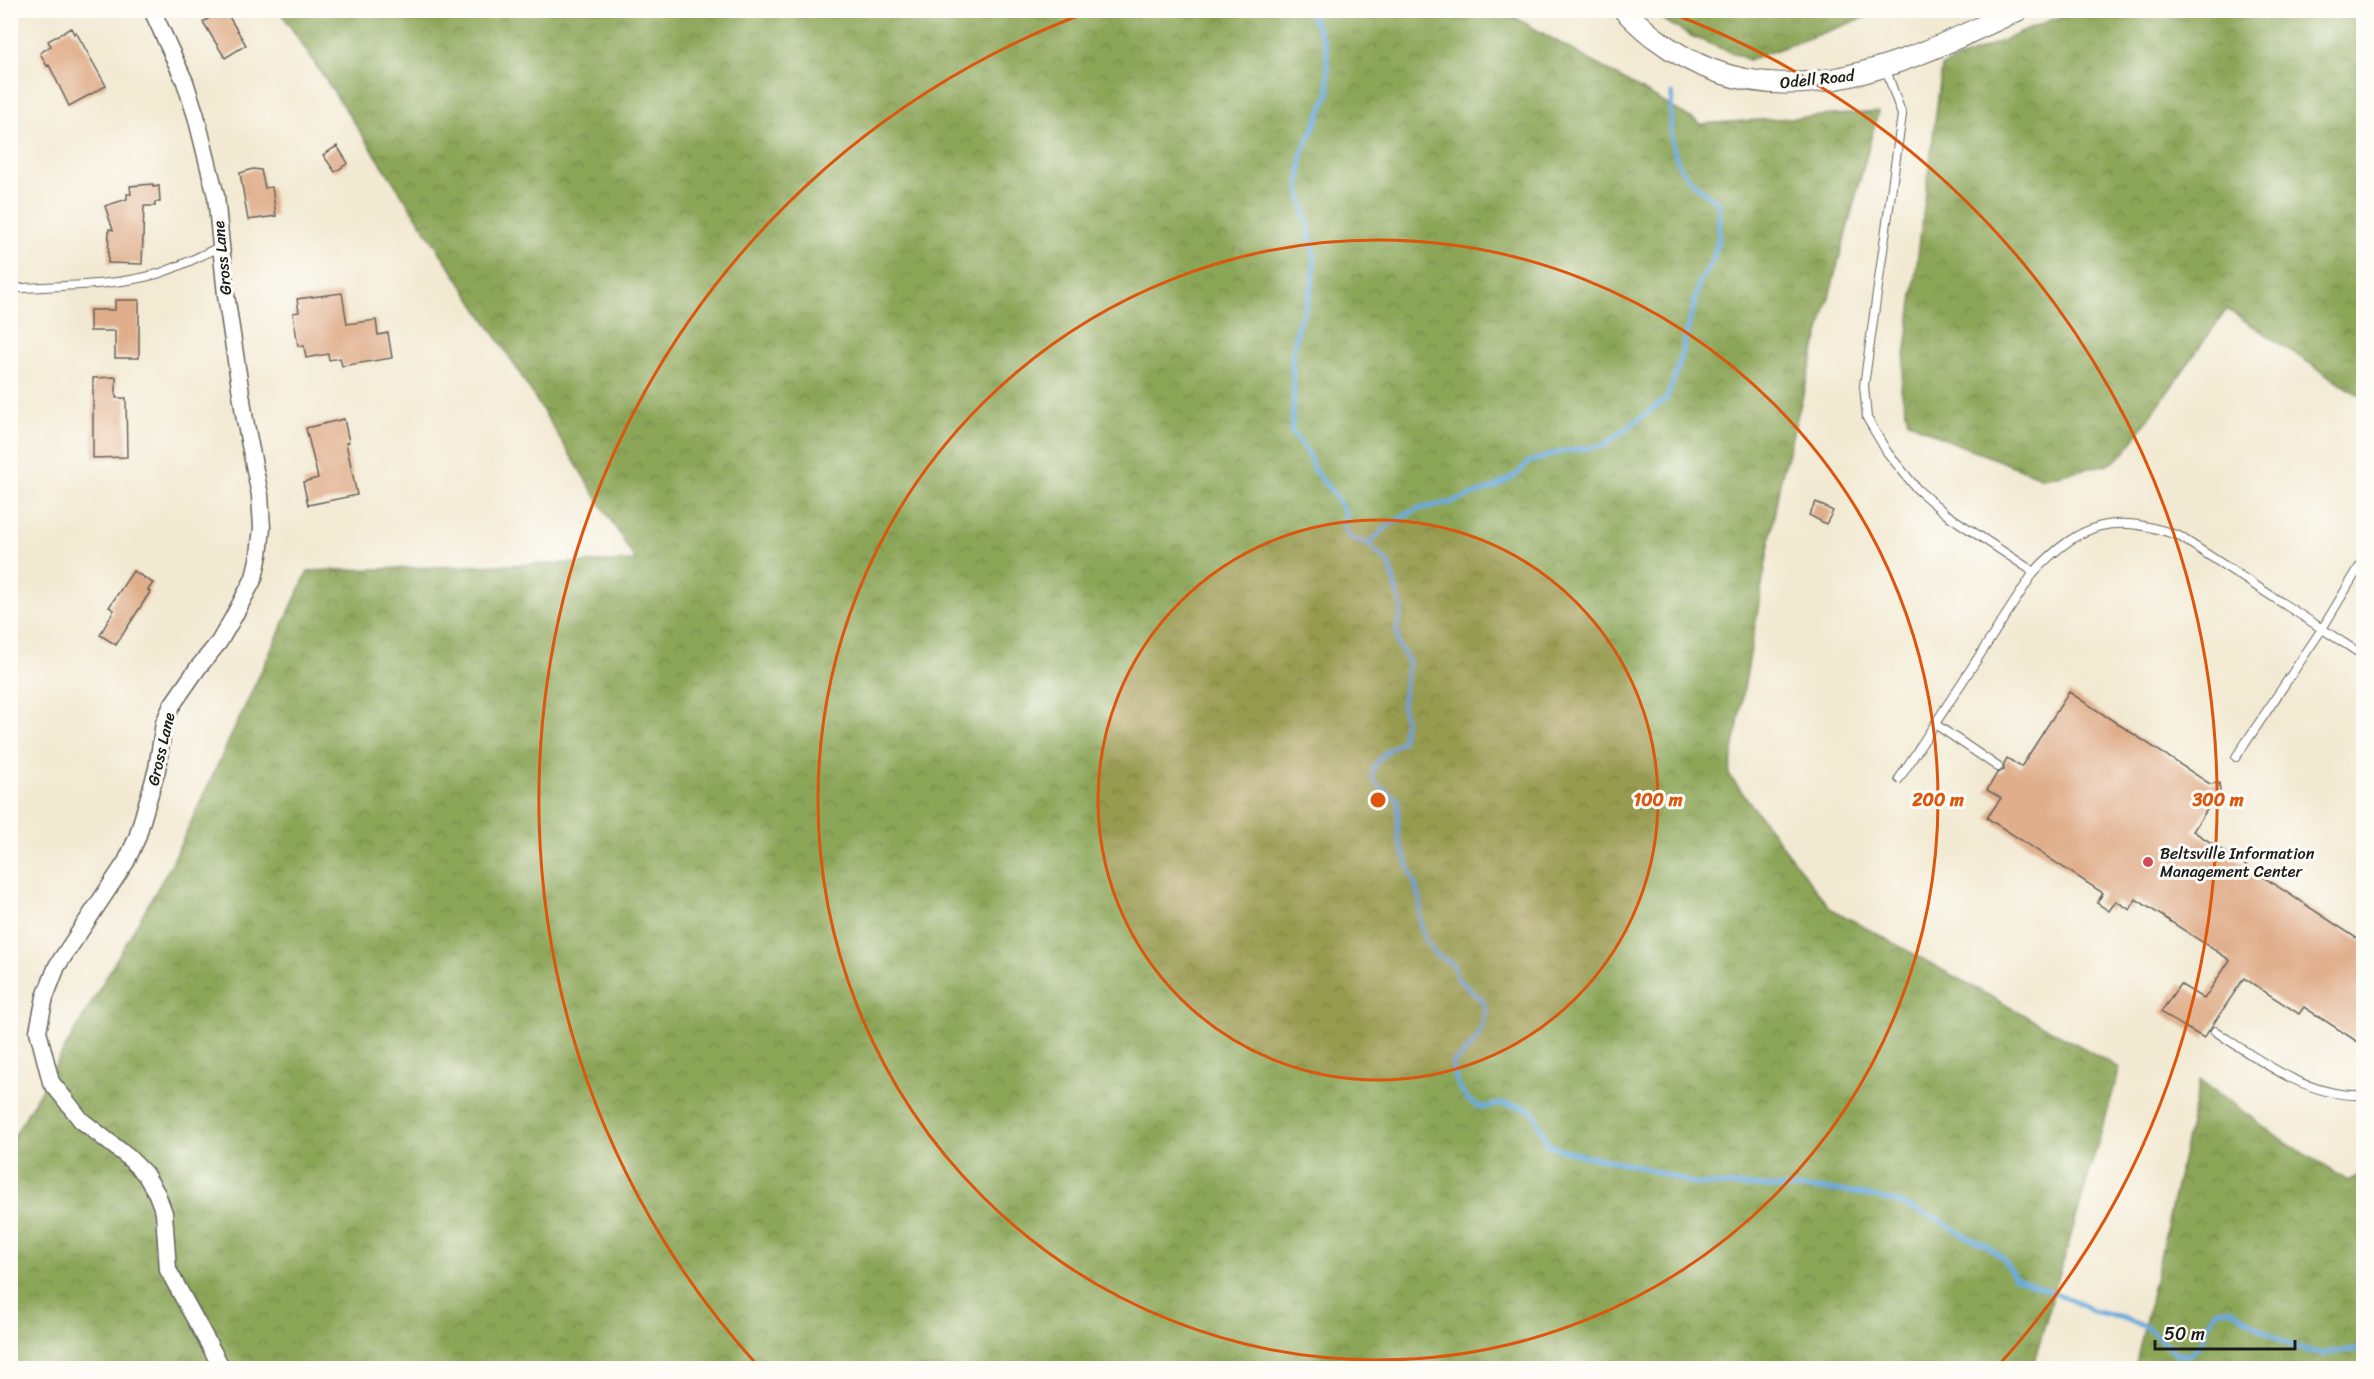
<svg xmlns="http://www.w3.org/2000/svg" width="2374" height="1379" font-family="Sriracha,sans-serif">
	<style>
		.forest { fill: url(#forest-crowns); stroke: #54613a; stroke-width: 1.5 }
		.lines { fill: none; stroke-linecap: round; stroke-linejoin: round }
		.stream { stroke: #6aaadd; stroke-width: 5 }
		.building { fill: #e0ae8b }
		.service-casing { stroke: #67645c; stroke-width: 10 }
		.minor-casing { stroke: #67645c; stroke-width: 19 }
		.tertiary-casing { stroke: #67645c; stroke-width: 23 }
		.service { stroke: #fff; stroke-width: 8 }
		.minor { stroke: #fff; stroke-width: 16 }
		.tertiary { stroke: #fff; stroke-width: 21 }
		.ring { fill: none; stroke: #de560d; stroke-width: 3 }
		.poi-dot { fill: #d1495b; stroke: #fdfcf7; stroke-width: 2 }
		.labels { text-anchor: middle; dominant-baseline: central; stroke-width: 6; stroke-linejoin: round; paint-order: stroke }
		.street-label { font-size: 16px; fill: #1c1c1c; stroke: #fdfcf7 }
		.poi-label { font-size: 16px; fill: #1c1c1c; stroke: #fdfcf7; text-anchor: start }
		.centre { fill: #de560d; stroke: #fdfcf7; stroke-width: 3 }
		.ring-label { font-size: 18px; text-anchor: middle; font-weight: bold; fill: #de560d; stroke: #fdfcf7; stroke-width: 6; stroke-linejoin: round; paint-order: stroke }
	</style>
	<defs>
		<pattern id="forest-crowns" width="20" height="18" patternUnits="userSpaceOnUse" patternTransform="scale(1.5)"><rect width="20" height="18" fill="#8ca658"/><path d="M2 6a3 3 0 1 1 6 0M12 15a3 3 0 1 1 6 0" fill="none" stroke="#728648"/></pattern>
	</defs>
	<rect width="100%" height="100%" fill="#fdfcf7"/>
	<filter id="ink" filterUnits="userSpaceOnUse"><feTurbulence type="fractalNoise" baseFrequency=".0167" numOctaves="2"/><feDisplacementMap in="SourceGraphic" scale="12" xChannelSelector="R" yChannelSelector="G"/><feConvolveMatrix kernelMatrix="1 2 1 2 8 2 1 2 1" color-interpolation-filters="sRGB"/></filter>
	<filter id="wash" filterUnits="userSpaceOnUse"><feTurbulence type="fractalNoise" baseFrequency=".008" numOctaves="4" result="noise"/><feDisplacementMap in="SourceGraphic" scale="24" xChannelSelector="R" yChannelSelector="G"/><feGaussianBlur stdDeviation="1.35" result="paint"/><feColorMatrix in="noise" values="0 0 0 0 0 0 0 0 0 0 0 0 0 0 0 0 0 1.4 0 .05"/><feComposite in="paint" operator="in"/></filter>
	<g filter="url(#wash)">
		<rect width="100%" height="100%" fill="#f2e9d2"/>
		<!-- forest -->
		<path class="forest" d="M280,11H1504L1701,124L1878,112L1780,482L1729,775L1830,908L2120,1068L2032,1368H11V1142L171,865L308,571L636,561L509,356Z
			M1648,11H1883L1749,60L1691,36Z
			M2072,11H2363V398L2227,309L2124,453L2112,463L2043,478L1947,440L1908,421L1901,389L1942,66Z
			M2200,1080L2288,1144L2348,1181L2363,1173V1368H2135Z"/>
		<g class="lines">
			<!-- stream -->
			<path class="stream" d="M1308,10L1326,46L1329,93L1302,154L1299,188L1314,253V273L1308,300L1298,325L1292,359L1294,397L1291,431L1308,453L1314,470L1334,494L1345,512L1344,530L1351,538L1368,544L1389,563L1402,609L1397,626L1398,645L1409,661L1402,705L1405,719L1402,741C1388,751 1375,758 1372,776L1377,785L1398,800V837L1420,898V920L1424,939L1436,955L1453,964L1458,979L1483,1001L1486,1011L1479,1036L1467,1051L1452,1064C1456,1080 1462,1104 1483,1107C1489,1108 1495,1104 1501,1104C1513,1104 1523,1107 1533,1111L1548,1145L1581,1155L1634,1165L1695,1184L1819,1189L1847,1191L1894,1201L1938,1219L1965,1236L1986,1245L2003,1258L2015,1278L2068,1298L2093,1311L2123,1318L2148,1328L2176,1354L2189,1355L2201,1343L2208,1324L2217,1310L2231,1309L2272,1336L2302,1350L2325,1353L2364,1349
				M1368,544L1390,524L1417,509L1449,503L1495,487L1517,474L1529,462L1560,452L1603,446L1667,398L1678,368L1700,281L1713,260L1719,236L1718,203C1707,194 1693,185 1685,174C1668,152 1670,120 1672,94"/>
		</g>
		<g id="blocks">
			<!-- building -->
			<path class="building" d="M223,10H225L246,45L225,58L203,22Z
				M71,28L74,34L76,32L106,86L69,106L49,65L47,66L40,53L51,46L48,41Z
				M337,146L348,163L335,172L323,155Z
				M253,169L261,170L265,188L272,187L276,216L248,220L240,173Z
				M153,184V187L159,186L160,202H155V206H144L142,264L108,263L109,229L113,230L105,206L127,199V194H131L130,186Z
				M342,293L347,324L376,320L378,335L388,333L392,358L342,366L340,358L329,360L328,354L306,358L304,346H298L293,313L299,312L297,299Z
				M115,300H139V358H115V331H90V310H115Z
				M116,377V398H126L127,457L93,458V378Z
				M344,419L349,442L346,443L357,495L308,505L303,482L318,478L306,428Z
				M1816,502L1833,511L1826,524L1809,515Z
				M133,571L153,583L148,590L150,592L116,645L100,635L114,610L109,607Z
				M2069,692L2210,784L2219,783L2221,800L2212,802L2193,831L2364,943V1046L2304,1007L2299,1014L2244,978L2204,1038L2174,1021L2161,1012L2180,984L2204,999L2230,960L2136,899L2130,910L2116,901L2109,911L2097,903L2103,893L1987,818L2001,798L1987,790L1997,773L2004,770V764L2007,758L2021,767Z"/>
		</g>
	</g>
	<g filter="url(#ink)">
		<use href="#blocks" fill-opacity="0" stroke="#67645c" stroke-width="1.5"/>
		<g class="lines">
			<defs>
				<path id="service" d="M1885,67L1902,115L1864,386L1867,418L1887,452L1917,489L1946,514L2034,572
					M10,289C59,285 111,287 157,274C180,267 200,256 221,246
					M1935,724L1998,767
					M2236,757L2322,629L2364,559
					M1899,779L2034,572C2081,522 2115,512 2179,536L2364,656
					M2215,1031C2259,1060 2308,1098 2364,1095"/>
				<path id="minor" d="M152,10L185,82L196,116L216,196L226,295L245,420L260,495L262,528L259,555L254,578L233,618L219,642L197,669L172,705L164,723L157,769L137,838L126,862L57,966L45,997L38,1031L51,1082L64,1098L81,1120L128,1157L145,1174L157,1194L164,1213L168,1270L222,1368"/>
				<path id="tertiary" d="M1624,10C1634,20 1644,30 1655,38C1773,128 1901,65 2018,10"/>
			</defs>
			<!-- service casing -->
			<use href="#service" class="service-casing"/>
			<!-- minor casing -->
			<use href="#minor" class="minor-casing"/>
			<!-- tertiary casing -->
			<use href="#tertiary" class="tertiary-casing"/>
			<!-- service -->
			<use href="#service" class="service"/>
			<!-- minor -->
			<use href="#minor" class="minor"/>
			<!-- tertiary -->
			<use href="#tertiary" class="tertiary"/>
		</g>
	</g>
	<!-- distance rings -->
	<circle cx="1378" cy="800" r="280" fill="#de560d" fill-opacity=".12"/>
	<g class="ring">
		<circle cx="1378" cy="800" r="280"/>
		<circle cx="1378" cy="800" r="560"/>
		<path d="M759 1367A840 840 0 0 1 1091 11M1665 11A840 840 0 0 1 1997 1367"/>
	</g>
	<!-- markers -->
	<circle class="poi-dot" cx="2148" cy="862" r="6"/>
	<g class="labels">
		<!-- street labels -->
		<g class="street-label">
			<text transform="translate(1817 79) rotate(-6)">Odell Road</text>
			<text transform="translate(222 258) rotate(-96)">Gross Lane</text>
			<text transform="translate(161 749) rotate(-77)">Gross Lane</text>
		</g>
		<!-- poi labels -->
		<g class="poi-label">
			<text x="2160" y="853">Beltsville Information<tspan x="2160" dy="18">Management Center</tspan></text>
		</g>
	</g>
	<circle cx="1378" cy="800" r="9" class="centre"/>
	<g class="ring-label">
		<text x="1658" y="806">100 m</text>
		<text x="1938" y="806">200 m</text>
		<text x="2218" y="806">300 m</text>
	</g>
	<!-- margin -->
	<rect width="2374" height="1379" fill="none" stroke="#fdfcf7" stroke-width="36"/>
	<!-- scale -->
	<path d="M2155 1340v9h140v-9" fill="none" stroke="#1c1c1c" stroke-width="3"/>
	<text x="2164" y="1340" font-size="18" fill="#1c1c1c" stroke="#fdfcf7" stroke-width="4.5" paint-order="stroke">50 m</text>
</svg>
